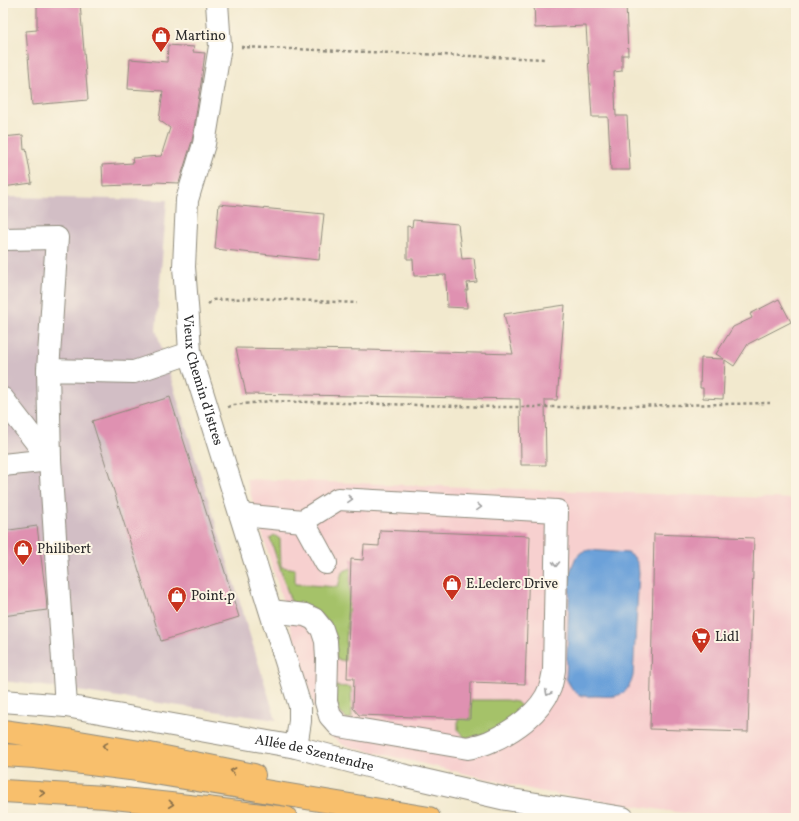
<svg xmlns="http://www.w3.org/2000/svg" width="799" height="821" font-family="Vollkorn,serif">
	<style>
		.built { fill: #f7d0cf }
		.industrial { fill: #d2bec5 }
		.green { fill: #a5c269; stroke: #68764a }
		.water { fill: #6ca1d9; stroke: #4c6682 }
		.building { fill: #df91b1 }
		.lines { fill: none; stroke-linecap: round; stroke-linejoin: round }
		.minor-casing { stroke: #8e8a7c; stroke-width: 24 }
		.major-casing { stroke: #8e8a7c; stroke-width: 24 }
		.path { stroke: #8e8a7c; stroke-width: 2.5; stroke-dasharray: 3 3; stroke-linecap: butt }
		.minor { stroke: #fff; stroke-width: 22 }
		.major { stroke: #f8bf6c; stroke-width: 22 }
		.oneway { stroke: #a0a0a0 }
		.oneway2 { stroke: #876e48 }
		.labels { text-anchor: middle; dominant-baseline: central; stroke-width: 4; stroke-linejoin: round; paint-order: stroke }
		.poi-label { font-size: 14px; fill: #2b2b2b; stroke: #fcf5e5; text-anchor: start }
		.street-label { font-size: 14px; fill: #2b2b2b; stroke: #fcf5e5 }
	</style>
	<rect width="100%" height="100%" fill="#fcf5e5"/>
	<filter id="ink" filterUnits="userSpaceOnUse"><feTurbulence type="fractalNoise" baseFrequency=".025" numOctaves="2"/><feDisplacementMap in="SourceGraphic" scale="8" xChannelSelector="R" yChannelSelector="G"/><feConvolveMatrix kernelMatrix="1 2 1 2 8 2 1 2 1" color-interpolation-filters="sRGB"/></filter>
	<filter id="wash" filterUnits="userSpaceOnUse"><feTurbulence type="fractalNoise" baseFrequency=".012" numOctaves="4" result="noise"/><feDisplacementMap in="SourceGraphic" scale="16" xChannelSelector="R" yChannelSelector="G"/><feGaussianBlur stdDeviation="0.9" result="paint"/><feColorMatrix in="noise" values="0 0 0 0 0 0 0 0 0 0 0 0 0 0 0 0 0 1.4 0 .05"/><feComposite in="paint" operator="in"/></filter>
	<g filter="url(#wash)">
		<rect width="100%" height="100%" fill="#f2e9ce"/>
		<!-- built -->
		<path class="built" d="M246,479L796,499V818H715L543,792L343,745L332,737L321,727L315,709Z"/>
		<!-- industrial -->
		<path class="industrial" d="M3,197L167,200L156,330L276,720L37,685L3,681Z"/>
		<!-- green -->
		<path class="green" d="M274,535L280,539L281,567L290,568L295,569V584L338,587L342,572L351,568L345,661L336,659V637L329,622L313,609L291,602L270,538Z
			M333,686L351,687L352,718L347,719L339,712Z
			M471,700H506L517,702L522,707L521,713L499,732L465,738L458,730V718L470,719Z"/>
		<!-- water -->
		<path class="water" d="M589,550L628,553L634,557L638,564L639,573L633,676C627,698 616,697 596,696C591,696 584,697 580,695C573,692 569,684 566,678L570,573C572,566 575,556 582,552C584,551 586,551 589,550Z"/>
		<g id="blocks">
			<!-- building -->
			<path class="building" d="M37,3H80L88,100L32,105L26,31L37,30Z
				M534,3H626L628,55H622V71L614,72L616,116H627L630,170H611L608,117H592L586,26L535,28Z
				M168,45L194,47L193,52L205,53L201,83L192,141L179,183L154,182V184L103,186L102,165L133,163L132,158L161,156L170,128L159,120L163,91L128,89L130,59L167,62Z
				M23,135L24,150L26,149L32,183L3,187V137Z
				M219,204L324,214L319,260L215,249Z
				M413,220L458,224L462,259L474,258L477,282L467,283L468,290H466L467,308L447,307L446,275L414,276L413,259H407V226L412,227Z
				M779,299L791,322L748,344L734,366L725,360L723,399L703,398V388H700L701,358L724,359L716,354L733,327L752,318L750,314Z
				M565,305L557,400H545L546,465H521L520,399L246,394L236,348L366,350L513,354L504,314Z
				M170,397L239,617L161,641L92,421Z
				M37,526L46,596L47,610L3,616V531Z
				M380,530L530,536L525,684L471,682L470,719L359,715L353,708L354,678H347L351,559L363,560L364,545L379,546Z
				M654,534L754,538L748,732L650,729Z"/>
		</g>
	</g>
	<g filter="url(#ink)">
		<use href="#blocks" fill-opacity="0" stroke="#8e8a7c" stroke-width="1"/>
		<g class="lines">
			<defs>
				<g id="minor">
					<path id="s1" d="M217,3L220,46L204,144L187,200L184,267L188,318L190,353L300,706V721L296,747"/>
					<path d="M3,239L57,238L48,370"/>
					<path d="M3,399L50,460"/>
					<path d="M3,465L50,460"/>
					<path d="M241,515L303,521L326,563"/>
					<path d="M271,611L305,615L314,619L322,629L326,641L327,659L326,702L330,716L339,726L468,748C475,746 482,745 489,742C512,732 541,713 550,688C552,682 553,676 554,670L557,511L338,499L303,521"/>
					<path id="s2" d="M3,701L66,706L296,747L402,775L506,799L623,818"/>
					<path d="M66,706L50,460L48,370L134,372L190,353"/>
				</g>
				<path id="major" d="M3,731L66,740L140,752L254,775
					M3,755L35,757L130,769L429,818
					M3,791L105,797L207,808L286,818"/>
			</defs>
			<!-- minor casing -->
			<use href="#minor" class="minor-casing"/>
			<!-- major casing -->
			<use href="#major" class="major-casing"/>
			<!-- path -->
			<path class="path" d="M241,47L545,59
				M208,304L213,300L253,298L357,303
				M228,407L234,405L270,401L495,407H583L770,403"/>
			<!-- minor -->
			<use href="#minor" class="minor"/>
			<!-- major -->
			<use href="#major" class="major"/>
		</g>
		<!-- one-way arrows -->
		<defs><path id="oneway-chevron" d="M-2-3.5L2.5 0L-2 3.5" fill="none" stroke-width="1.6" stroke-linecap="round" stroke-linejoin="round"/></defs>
		<g class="oneway">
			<use href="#oneway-chevron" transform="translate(350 499) rotate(3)"/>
			<use href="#oneway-chevron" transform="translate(479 507) rotate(3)"/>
			<use href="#oneway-chevron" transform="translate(556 564) rotate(91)"/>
			<use href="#oneway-chevron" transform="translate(548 693) rotate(117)"/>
		</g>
		<g class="oneway2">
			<use href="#oneway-chevron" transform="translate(105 746) rotate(-170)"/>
			<use href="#oneway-chevron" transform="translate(233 771) rotate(-169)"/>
			<use href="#oneway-chevron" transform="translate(42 793) rotate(4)"/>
			<use href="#oneway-chevron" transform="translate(171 804) rotate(6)"/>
		</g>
	</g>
	<!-- icons -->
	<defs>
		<symbol id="shop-pin" viewBox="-11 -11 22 30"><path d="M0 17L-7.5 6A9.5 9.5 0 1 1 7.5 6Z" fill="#c8321e" stroke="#fcf5e5"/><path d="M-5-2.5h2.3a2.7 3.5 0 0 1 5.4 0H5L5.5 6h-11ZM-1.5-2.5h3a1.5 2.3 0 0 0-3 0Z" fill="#fff"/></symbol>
		<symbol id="supermarket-pin" viewBox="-11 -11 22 30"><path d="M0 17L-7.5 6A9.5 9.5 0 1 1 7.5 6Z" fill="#c8321e" stroke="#fcf5e5"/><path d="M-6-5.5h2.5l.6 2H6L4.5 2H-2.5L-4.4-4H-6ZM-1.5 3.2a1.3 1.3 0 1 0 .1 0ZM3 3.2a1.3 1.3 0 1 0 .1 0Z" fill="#fff"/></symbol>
	</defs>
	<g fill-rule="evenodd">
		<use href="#shop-pin" x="150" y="25" width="22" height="30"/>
		<use href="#shop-pin" x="12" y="538" width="22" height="30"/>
		<use href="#shop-pin" x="441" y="573" width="22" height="30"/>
		<use href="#shop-pin" x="166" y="585" width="22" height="30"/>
		<use href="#supermarket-pin" x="690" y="626" width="22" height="30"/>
	</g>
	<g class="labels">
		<!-- poi labels -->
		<g class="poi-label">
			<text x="175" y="36">Martino</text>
			<text x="37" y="549">Philibert</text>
			<text x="466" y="584">E.Leclerc Drive</text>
			<text x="191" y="596">Point.p</text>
			<text x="715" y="637">Lidl</text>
		</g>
		<!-- street labels -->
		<g class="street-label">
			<text stroke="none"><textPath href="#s1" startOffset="383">Vieux Chemin d'Istres</textPath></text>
			<text stroke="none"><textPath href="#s2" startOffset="316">Allée de Szentendre</textPath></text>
		</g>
	</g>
	<!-- margin -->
	<rect width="799" height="821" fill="none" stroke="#fcf5e5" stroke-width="16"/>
</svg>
